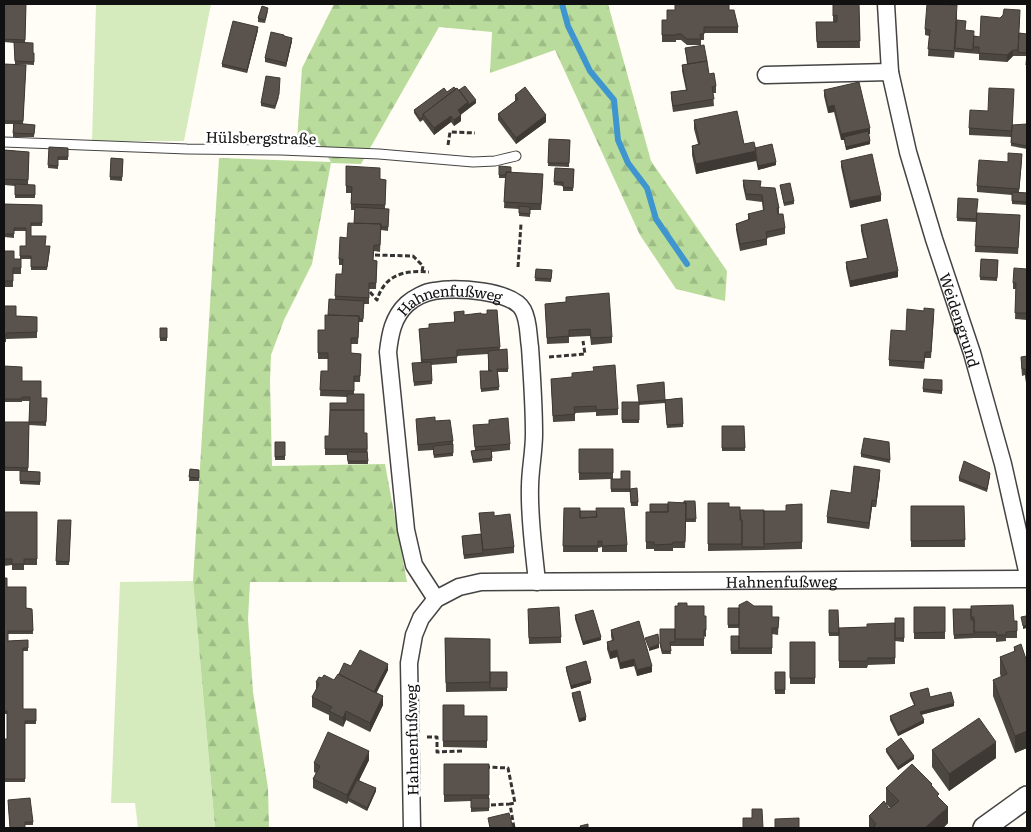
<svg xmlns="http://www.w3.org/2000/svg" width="1031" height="832" font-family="Literata,serif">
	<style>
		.grass { fill: #d5ebbd }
		.forest { fill: url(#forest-firs) }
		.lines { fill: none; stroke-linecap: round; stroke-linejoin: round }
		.stream { stroke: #3f96cf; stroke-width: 6 }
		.service-casing { stroke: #444; stroke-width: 11 }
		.minor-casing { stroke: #444; stroke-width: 19 }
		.tertiary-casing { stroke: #444; stroke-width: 24 }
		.path { stroke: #333; stroke-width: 3; stroke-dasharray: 5 2.5; stroke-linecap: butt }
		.service { stroke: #fff; stroke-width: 9 }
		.minor { stroke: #fff; stroke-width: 16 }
		.tertiary { stroke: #fff; stroke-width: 21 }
		.wall { fill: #4d4742 }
		.shaded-wall { fill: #3f3936 }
		.building { fill: #5a524d; stroke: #3f3936 }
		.labels { text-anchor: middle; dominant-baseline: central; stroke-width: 5; stroke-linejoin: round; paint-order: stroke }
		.street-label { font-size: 15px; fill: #111; stroke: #fff }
	</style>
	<defs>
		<pattern id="forest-firs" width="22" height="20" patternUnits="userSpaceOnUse" patternTransform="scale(1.25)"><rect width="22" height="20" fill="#b9dc9c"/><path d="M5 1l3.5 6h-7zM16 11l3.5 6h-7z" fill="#9ebc85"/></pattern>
	</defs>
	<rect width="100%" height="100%" fill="#fffdf5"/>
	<!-- grass -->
	<path class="grass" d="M96,4H211L184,141H92Z
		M193,581L215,828H138L135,803H111L120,582Z"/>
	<!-- forest -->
	<path class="forest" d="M334,4H608L651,161L727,271L725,301L676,289L640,235L555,50L490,73L492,32L439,27L361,164L331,163L312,264L284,320L271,355L270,381L272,466L385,464L407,582H250L248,619L253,692L268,788L269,828H215L193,581L219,158L331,162L319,143L297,141L302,68Z"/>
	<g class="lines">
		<!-- stream -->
		<path class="stream" d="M562,4L568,26L590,71L614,100L618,140L628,163L647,188L656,219L687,264"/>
		<defs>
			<path id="service" d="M4,142L187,149L281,150L379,154L473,162L495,161L516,156"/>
			<g id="minor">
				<path id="s1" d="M886,4L890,72L908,152L934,239L972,353L1003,464L1027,571"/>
				<path d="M766,75L890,72"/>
				<path id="s2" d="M436,599L414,565L406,530L388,352C390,334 393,317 407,304C414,298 425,292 434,291C455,287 512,290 523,310C529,321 528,335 530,347C532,376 534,406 534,434C534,452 530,470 530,487C529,519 534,551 537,582"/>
				<path id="s3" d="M412,828L409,663L414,635L421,618L436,599L459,587L481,582L1027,579"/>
			</g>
			<path id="tertiary" d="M984,828L1027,797"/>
		</defs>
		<!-- service casing -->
		<use href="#service" class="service-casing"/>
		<!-- minor casing -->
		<use href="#minor" class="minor-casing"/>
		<!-- tertiary casing -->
		<use href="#tertiary" class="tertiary-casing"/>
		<!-- path -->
		<path class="path" d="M448,145L450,132L475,133
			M375,255L413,256L423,266L422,272
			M518,267L521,224
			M370,292L377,300C385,274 405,270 429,272
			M549,357L585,354L583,341
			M427,737H437V752L463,751
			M485,767L508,768L515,803L510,804L514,828
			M491,805L510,804"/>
		<!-- service -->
		<use href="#service" class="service"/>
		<!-- minor -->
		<use href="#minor" class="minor"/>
		<!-- tertiary -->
		<use href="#tertiary" class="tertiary"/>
	</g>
	<!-- wall -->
	<path class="wall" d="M4,4H26L25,43L33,53H34V65L15,64L14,43L4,42Z
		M833,4H859L860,48H817L816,22H833Z
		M729,10L738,27V33H704V40H701V45H687L681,40H676V42H662V20H667Z
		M268,11L265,23L258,22V18Z
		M957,11V20L965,30L974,36L980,37L1000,18L1020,16L1019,33L1027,34V68H1026L1027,56H1013L1007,62L979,60V54L955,52V50L954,58L928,56L929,36L925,35V29Z
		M258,30L247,73L222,67V64Z
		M284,36L292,41L286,67L265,62V58Z
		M685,48L709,74L716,86V93H713L714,106L673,112L671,98V92L686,90L682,71V65L687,64Z
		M4,64L26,65L23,124L35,125L34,137H13V124H4Z
		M456,89L459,90L476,103L461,114V121L454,126L451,122L434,135L423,120L420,122L414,113V110L447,92Z
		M824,90L870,134H869L870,144L846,150L844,140H841L834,112L828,113L824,96Z
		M515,95L546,122L516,144L498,120V114L515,101Z
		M279,97L275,109L261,106V103Z
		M988,111L1012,127L1027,124V149L1011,146V137L969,135V128Z
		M694,120L744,144L755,148L776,165L758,170L756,160L696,174L692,155V146L698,144L694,129Z
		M549,139L570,140L569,167L548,166Z
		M49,147L68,148V160H58V169L48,168Z
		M4,150L29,152L28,185H35V198H15V186L4,185Z
		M111,158L123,159L122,181L110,180Z
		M1022,160L1019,192L1027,193V205L1012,204V195L977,192V186L1008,162Z
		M841,161L881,201L850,208L841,167Z
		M346,166L380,179L386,180L385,209H389L388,231L381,230L380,252L374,251L373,260L377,261L376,289H369V304H364L363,322H359L358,344H351V353L361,354L360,382H354V394L364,433H367L368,464H348L347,455H325V436H329L347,403V397L320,396L321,371H328V359H318V330H325L328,315L335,299L336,274H342L343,265H339V259L347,238L354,223L355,210H351V193H346Z
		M499,166L511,172L543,180L541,210H530V217L519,216V209L504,208L505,178H499Z
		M555,168L574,169L573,191H563V186L554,185Z
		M743,180L761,187L779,208V214L785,228V234L767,238V245L740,251L736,230V224L748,220V214L763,211L762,202L746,200L743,186Z
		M780,185L794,201V204L784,206Z
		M958,198L977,213L1020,222L1018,254L975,252L976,222L957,221Z
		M4,204L42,205V226H31V236L50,249L47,270H31V259H20V246H26V231H14V238L4,237Z
		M861,225L898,277L850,287L846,268V262L867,258L861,231Z
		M4,251L14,259H21V274H13V287H4Z
		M981,259L998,260L997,281L980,280Z
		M536,269L552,270L551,282L535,281Z
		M1027,269V320L1015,319L1016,289H1013V283Z
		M566,297L612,337V343L591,345L590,336L569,337V343L547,344L545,304L566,302Z
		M4,306L16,316L37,317V338L6,339V342H4Z
		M497,310L500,350L508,369V372H498L499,390L481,392L480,371H488V354L457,356V363L431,365L432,384L414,386L412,363H421L419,329L429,328L454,322V312L464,315L487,314Z
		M934,315L931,358H925L924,369L889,366V360L906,331Z
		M160,328H167V341H160Z
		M1027,356V391L1025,375L1022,376L1021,363V357Z
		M4,366L41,398H47L46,426L29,425L30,401H22V402H4Z
		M551,379L618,409V415L596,416V412L575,413V421L553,422Z
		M942,380V394L923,392V389Z
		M682,398L683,427L667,428L665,403L639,405V423H622V402H639Z
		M416,419L435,420L453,441V456L434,458L433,450L418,451Z
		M4,422H29L28,471H4Z
		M473,425L510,444V450L492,452V461L473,463L471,451L475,450Z
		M722,426H744L745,451H722Z
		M275,442H285V460H275Z
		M889,442L890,463L861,457V454Z
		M579,449H613V479L630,489L638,502V506H631L630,492H611V479L579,480Z
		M190,469L199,470V481H189Z
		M20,471L40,472V485L20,484Z
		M880,476L876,507H872L869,529L827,523V517L851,493Z
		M990,476L987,492L959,481V478Z
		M695,501L696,522H686L685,548H673V551H654V549H646V512H650L668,504Z
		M708,503L729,507L740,514L764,511H786L802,504V549L764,550L708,551Z
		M911,506H964L965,547H911Z
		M564,508L580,511L627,545V552H602V547L598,548V552H563Z
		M4,512H37V565H24V570H12V565L4,566Z
		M479,513L494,516L514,547V553L464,559L462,539L481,534Z
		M58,520H71L69,565H56Z
		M4,578L7,587L26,608L32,609L33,634H8V641L28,640V651H23V709H36V724H25V782H4V739H7V714H4Z
		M687,606L704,616L706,630V637L704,636V646H670L671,654H662L660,646V629H675Z
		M914,607H945V639H914Z
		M728,608L772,617H779L778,635L772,634V654H731V636H739V628H728Z
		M953,609H971L1014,621H1017V638H1006V641L996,642V638H974L954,639Z
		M829,610L839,628L867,627L895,623L904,618V642L895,641V636V664L868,665L867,668H839V636H829Z
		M528,615L561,637V643L529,644Z
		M575,615L601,640L583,645L575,619Z
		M611,630L652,672L637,676L634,666L620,669L617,657L610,659L607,649V642L612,641L611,636Z
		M445,638L490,672H507V691L446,692Z
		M790,642H815V684H790Z
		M1014,647L1027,662V748L1015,753L993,696V680L1001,677L1000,674V657L1014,652Z
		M351,666L388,670L376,693L383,705L370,732L346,720L343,727L329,720V715L312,707V697L316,690V682L322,678L334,680L339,674Z
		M566,667L591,683L571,689L566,670Z
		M775,672H785V694H775Z
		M572,693L586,720L579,722L572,696Z
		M910,693L930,697L954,706L921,715L924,723L898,736L890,720V716L914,705L910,696Z
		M443,705L464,716H487V748L443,747Z
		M886,749L914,759L898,770L886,752Z
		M932,750L996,758L949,791L932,767Z
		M369,760L359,780L376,791L367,811L348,801L347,804L313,788V779L316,773L314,772V763Z
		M444,764H489V811L471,812V801L444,802Z
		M932,786L939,798L948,823L943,828H869V816L889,809L890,808L886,804V788Z
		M8,803L33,822V825H25V828H10Z"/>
	<!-- shaded-wall -->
	<path class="shaded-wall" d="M258,27V30L247,73V70Z
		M292,38V41L286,67V63Z
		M1013,50V56L1007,62V55Z
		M476,100V103L458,117V110L468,102Z
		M834,105V112L828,113V107Z
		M461,115V121L454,126V120Z
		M546,115V122L516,144V138Z
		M451,116V122L434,135V128Z
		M870,128V134L844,140V137V140H841V134Z
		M870,141V144L846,150V147Z
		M756,151V161L696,174V164Z
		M776,162V165L758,170V166Z
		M881,195V201L850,208V201Z
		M898,271V277L850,287V281Z
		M880,470V476L876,507V501Z
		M872,500V507L869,529V523Z
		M1027,625V628L1023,629V626Z
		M601,637V640L583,645V642Z
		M659,644V648L649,651V648Z
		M617,650V657L610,659V652Z
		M634,659V666L620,669V663Z
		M388,664V670L373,700V694Z
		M652,666V672L637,676V670Z
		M591,680V683L571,689V686Z
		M383,696V705L370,732V723Z
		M954,703V706L920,715V712Z
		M346,711V720L343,727V718Z
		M586,717V720L579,722V719Z
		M924,720V723L898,736V733Z
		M1027,731V748L1015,753V736Z
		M996,742V758L949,791V774Z
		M369,751V760L350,799L348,798V801L347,804V795Z
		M914,756V759L898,770V767Z
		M376,788V791L367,811V808Z
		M948,807V823L943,828H925Z"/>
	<!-- building -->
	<path class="building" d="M4,4H26L25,40L4,39Z
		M675,4H729V10H734L738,27H704V34H700L701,39H687L681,34H676V35H662V20H667V10H675Z
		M833,4H859L860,41L817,42L816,22H837V15L833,16Z
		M927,4L957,5L954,51L928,49L930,30L925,29Z
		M262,6L268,8L265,20L258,18Z
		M1004,9L1020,10L1018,50H1013L1007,55L979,53V47H973L974,36L980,37L981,16L1000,18L1003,15Z
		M957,20L966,21L965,30L974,31L973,50L955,48Z
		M233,21L258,27L247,70L222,64Z
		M271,32L284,35V36L292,38L286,63L265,58Z
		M1019,33L1027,34V65H1026L1027,53L1018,52Z
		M14,42L33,43V53H34V62L15,61Z
		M704,45L707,61L688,64L685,48Z
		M707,61L709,74L714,73L716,86L712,87L714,99L673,106L671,92L687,90L682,65Z
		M4,64L26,65L23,121H4Z
		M266,76L280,78L279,94L275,106L261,103Z
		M859,82L870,128L841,134L834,105L828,107L824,90Z
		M465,86L476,100L468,105V102L459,90Z
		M454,87L456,89L423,114V117L420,119L414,110L444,88L447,92Z
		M525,87L546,115L516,138L498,114L518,99L515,95Z
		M457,88L468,102L458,110L461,115L454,120L451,116L434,128L423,114Z
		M989,88L1014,89L1012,131L969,128L970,110L988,111Z
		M737,111L744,144L754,142L756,151L696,164L692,146L700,144L694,120Z
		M14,123L35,125L34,134L13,133Z
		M1027,124V146L1011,143L1012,125Z
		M868,131L870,141L846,147L844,137Z
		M549,139L570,140L569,163H548Z
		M772,144L776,162L758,166L755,148Z
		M49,147L68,148V157H58V166L48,165Z
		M4,150L29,152L28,180L4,179Z
		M1008,153L1022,154L1019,189L977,186L979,160L1008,162Z
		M872,154L881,195L850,201L841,161Z
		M111,158L123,159L122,177H110Z
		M346,166L380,168V179L386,180L385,205L351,204L352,187L346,186Z
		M499,166L511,167V172H506V175H499Z
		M555,168L574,169L573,188L563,187V182H554Z
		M506,172L543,174L541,204L504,202Z
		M743,180L761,181L760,187L775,188L779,208H777L778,214H783L785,228L766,232L767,239L740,244L736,224L750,219L748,214L764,210L762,195L746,194Z
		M790,183L794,201L784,203L780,185Z
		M15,184L35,185V195H15Z
		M1012,192L1027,193V202L1012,201Z
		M958,198L978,199L976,219L957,218Z
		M4,204L42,205V223H31V236H46L45,246H50L47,267H31V256H20V246H26V228H14V234H4Z
		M519,206L530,207V214L519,213Z
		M355,207L389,209L388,227H381V224L354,223Z
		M977,213L1020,215L1018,248L975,246Z
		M887,219L898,271L850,281L846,262L868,258L861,225Z
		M348,223L381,224L380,245H374L373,260L377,261L376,283H369V298L335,296L336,274H342L343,259H339L340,237L347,238Z
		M4,251H14V259H21V268H13V281H4Z
		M981,259L998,260L997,278L980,277Z
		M1014,268L1027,269V313H1015L1016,283H1013Z
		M536,269L552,270L551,279L535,278Z
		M609,293L612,337L591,338L590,329L569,330V336L547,338L545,304L566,302V297Z
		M329,299L364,301L363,319H359V316L328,315Z
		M4,306H16V316L37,317V332L6,333V336H4Z
		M924,308L934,309L931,352H925L924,362L889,360L891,330L906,331L907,309L924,311Z
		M487,310H497L500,347L457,350V357L422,360L419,329L429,328V324L455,322L454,312L464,311V315L481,313V314H487Z
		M325,315L359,316L358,338H351V353L361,354L360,376H354V391L320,390L321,371H328V353H318V330H325Z
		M160,328H167V338H160Z
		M507,349L508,369H497L499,387L481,389L480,371H492L489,370L488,351Z
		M1027,356V385L1025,369H1022L1021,357Z
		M431,362L432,381L414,382L412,363Z
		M615,365L618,409L596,410V406L574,407L575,414L553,416L551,379L572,377V373L594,371L593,367Z
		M4,366L22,367V381H41V398H47L46,422H29L30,397H22V399H4Z
		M924,379L942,380V391L923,389Z
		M664,382L665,400L682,398L683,424L667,425L665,400L639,402V420H622V402H639L637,385Z
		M347,394H364V410H330V403H347Z
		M330,410H364V433H367V449H325V436H329Z
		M435,417V421L450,420L453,441L418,445L416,419Z
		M508,418L510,444L475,447L473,425L489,424V420Z
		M4,422H29L28,468L4,467Z
		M722,426H744L745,448H722Z
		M864,438L889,442L890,460L861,454Z
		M275,442H285V456L275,457Z
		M453,444V453L434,455L433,446Z
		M491,449L492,458L473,460L471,451Z
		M579,449H613V473H579Z
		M347,452H367L368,461H348Z
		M964,461L990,473L987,489L959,478Z
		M854,466L880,470L876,501L872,500L869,523L827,517L831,490L851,493Z
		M190,469L199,470V478L189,477Z
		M20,471L40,472V482L20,481Z
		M621,471H630V489H611V479H621Z
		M637,488L638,502L631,503L630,489Z
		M684,501H695L696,519H686V503H684Z
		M668,502L686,503L685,542H673V544L654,545V542H646V512H668Z
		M708,503H729V507H740V520H742V544H708Z
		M650,504H668V512H650Z
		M802,504V542L764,544V511H786V505Z
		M911,506H964L965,540L911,541Z
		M564,508H580V518L597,517L596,508H624L627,545L602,546V541H598V546H563Z
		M740,510H764V547H742V520H741Z
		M580,511H596L597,517L580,518Z
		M4,512H37V559H24V564H12V559H4Z
		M494,512V516L510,514L514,547L483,550L479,513Z
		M58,520H71L69,562L56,561Z
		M481,534L483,553L464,555L462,536Z
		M4,578H7V587H26V608L32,609L33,631H8V641L28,640V648H23V709H36V721H25V779H4V739H7V711H4Z
		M747,601L754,606H772V617H779L778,628H772V648H739V605Z
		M678,603H687V606H704V616H706V630H704V639H675V606H678Z
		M1013,605L1014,621H1017V631L1006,632V635H996V632H974V617H971V606Z
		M559,607L561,637L529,638L528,609Z
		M914,607H945V632L914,633Z
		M728,608H739V625H728Z
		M953,609H971V620H974V634L954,635Z
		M593,610L601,637L583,642L575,615Z
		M829,610H838L839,633H829Z
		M1026,616L1027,621V625L1023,626L1021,617Z
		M895,618H904V638H895Z
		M639,621L652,666L637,670L634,659L620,663L617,650L610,652L607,642L614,640L611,630Z
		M895,623V658H868L867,661H839V628L867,627V624Z
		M660,629H675V642H670L671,651H662L660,643Z
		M658,634L659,644L649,648L645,638Z
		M731,636H739V651H731Z
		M445,638L490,639V682L446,683Z
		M790,642H815V678H790Z
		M1021,644L1027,662V731L1015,736L993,680L1007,674L1000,657L1015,651L1014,647Z
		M360,650L388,664L374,692L339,674L344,663L351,666Z
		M586,661L591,680L571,686L566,667Z
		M490,672H507V688H490Z
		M775,672H785V690H775Z
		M338,674L383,696L370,723L346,711L343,718L329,711L332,707L312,697L319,684L316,682L319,677L322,678L324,675L334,680Z
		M928,688L930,697L951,692L954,703L920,712L924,720L898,733L890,716L915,705L910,693Z
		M580,691L586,717L579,719L572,693Z
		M443,705H464V716H487V741H443Z
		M979,718L996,742L949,774L932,750Z
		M328,732L369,751L347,795L313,779L320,766L314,763Z
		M901,738L914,756L898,767L886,749Z
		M444,764H489V795H444Z
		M912,764L932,784L931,785L939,794L937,796L948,807L925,828H876L874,826L876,824L869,816L884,801L889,809L899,801L886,788Z
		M357,780L376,788L367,808L348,798Z
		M30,798L33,822H25V828H10L8,800Z
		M471,798H489V808H471Z
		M752,809H762L763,828H743V818H752Z
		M509,813L513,828H490L488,818Z
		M799,818V828H775V819Z
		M588,824V828H581L580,826Z"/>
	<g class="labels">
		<!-- street labels -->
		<g class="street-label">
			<text transform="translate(261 137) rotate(1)">Hülsbergstraße</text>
			<text stroke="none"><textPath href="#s2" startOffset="352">Hahnenfußweg</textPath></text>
			<text stroke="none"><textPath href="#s1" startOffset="326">Weidengrund</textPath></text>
			<text stroke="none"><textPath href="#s3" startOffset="585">Hahnenfußweg</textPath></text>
			<text transform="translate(411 740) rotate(-91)">Hahnenfußweg</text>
		</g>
	</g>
	<!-- border -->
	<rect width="1031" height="832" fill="none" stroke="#111111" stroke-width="10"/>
</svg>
